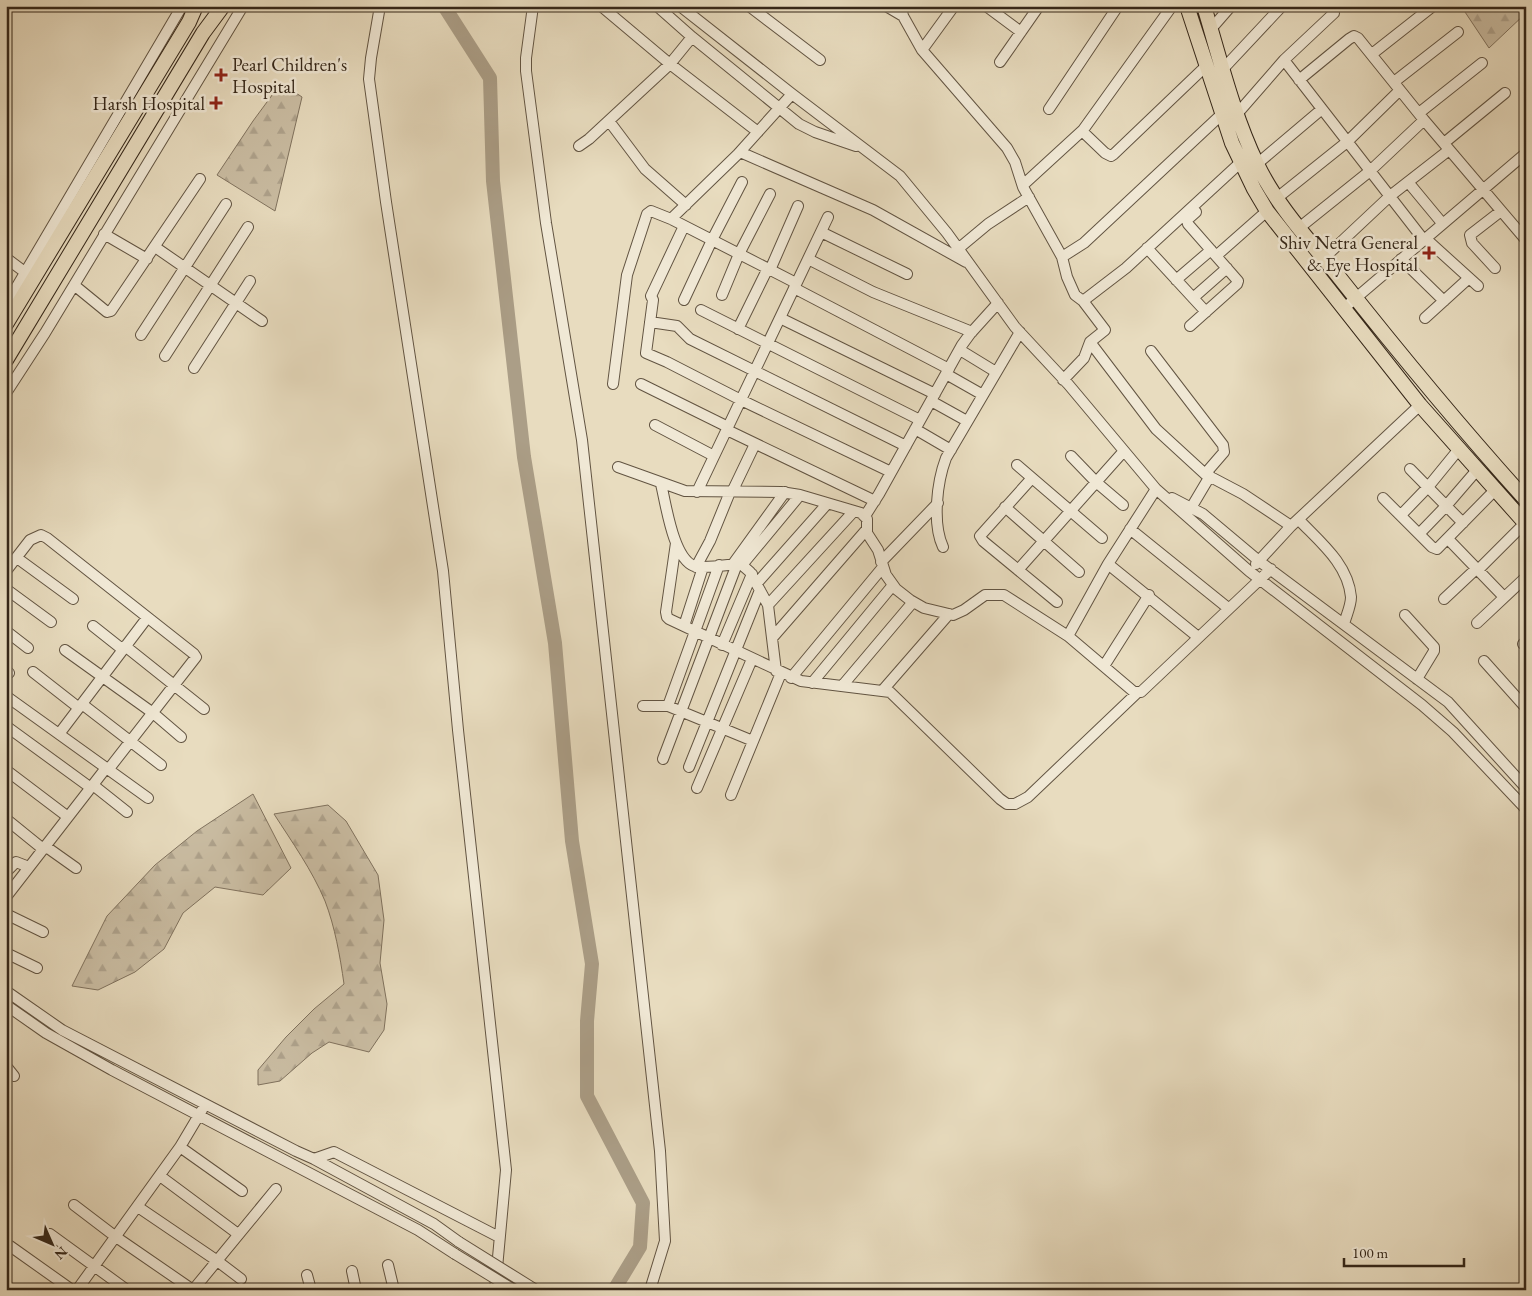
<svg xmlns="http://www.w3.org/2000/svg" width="1532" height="1296" font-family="'EB Garamond',serif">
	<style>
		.forest { fill: url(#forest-firs); stroke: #80725e }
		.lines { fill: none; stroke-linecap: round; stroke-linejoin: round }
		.river { stroke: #ab9e87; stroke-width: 14 }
		.minor-casing { stroke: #625442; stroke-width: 12 }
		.major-casing { stroke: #352719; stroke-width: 16 }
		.minor { stroke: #f0e8d5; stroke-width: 10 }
		.major { stroke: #e8dcbf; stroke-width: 14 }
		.minor-bridge-casing { stroke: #625442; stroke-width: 12; stroke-linecap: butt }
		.minor-bridge { stroke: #f0e8d5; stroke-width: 10 }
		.poi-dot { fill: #8f2418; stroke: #f0e8d5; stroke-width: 2 }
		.labels { text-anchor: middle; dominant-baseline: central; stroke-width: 5; stroke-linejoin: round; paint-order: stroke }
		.poi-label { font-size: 19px; fill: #352719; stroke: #f0e8d5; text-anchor: end }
	</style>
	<defs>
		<pattern id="forest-firs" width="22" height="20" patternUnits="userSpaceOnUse" patternTransform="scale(1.25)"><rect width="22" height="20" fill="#cabda3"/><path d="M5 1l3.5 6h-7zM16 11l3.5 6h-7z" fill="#aea28c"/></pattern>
	</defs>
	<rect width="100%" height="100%" fill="#e8dcbf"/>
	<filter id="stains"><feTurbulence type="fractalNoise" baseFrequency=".004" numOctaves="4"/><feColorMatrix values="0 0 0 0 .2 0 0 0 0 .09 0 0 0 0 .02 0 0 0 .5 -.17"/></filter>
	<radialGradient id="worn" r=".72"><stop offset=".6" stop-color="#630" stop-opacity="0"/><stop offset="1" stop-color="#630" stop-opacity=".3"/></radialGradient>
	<!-- forest -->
	<path class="forest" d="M1461,6H1526V13L1489,48Z
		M281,83L302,97L275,211L217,175L253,121Z
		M253,794L291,868L263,895L215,887L183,913L164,949L135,972L98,990L72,986L107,916L155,865L197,831Z
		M328,805L346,821L378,875L384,920L380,963L387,1004L384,1030L369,1052L329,1042L312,1053L280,1081L258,1085V1070L286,1037L314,1009L344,984C340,956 335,927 325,901C312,870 292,842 274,814Z"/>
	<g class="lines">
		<!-- river -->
		<path class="river" d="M444,6L490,78L493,181L524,457L555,643L572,841L592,964L587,1021V1096L643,1203L640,1247L614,1290"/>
		<defs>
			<path id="minor" d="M380,6L371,58L369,79L386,202L443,571L458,730L506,1170L495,1290
				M533,6L526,58V71L546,223L582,440L660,1151L665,1241L650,1290
				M601,6L670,64L758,132
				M657,6L692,37L799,124L815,132L856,146
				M680,6L792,94L900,176L947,233L1015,327L1068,384L1156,489L1249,571L1422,705L1453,732L1526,809
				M749,6L820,60
				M886,6L903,16
				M901,6L903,16L922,50L1007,148L1015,162L1023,187L1062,257L1067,277L1075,295L1083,301L1105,330L1090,342L1156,429L1205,474L1243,494L1291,526
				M986,6L1021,32
				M1211,29L1231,6
				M922,50L954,6
				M1372,54L1433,6
				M1284,60L1423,239
				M1000,62L1039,6
				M1223,69L1282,6
				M1299,80L1349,39L1354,36L1358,38L1424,120L1526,240
				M1394,82L1458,32
				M1049,109L1118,6
				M1419,113L1482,63
				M1237,114L1284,60L1334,13
				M609,121L645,169L686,205
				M1082,131L1105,153L1111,156L1114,154L1206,66
				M1444,143L1505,93
				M579,146L589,139L670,64L692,37
				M740,152L873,210L966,262
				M1257,164L1322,109
				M1408,182L1442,223
				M1023,185L1083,130L1172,6
				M1277,198L1347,142L1400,90
				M671,219L738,154L792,94
				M684,226L651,296L653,300L646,353L667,362L741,400L891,472
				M1299,228L1370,171L1424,120
				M821,232L907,274
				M104,234L147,259
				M1425,238L1478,286
				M155,247L262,321
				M1147,248L1206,312
				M958,249L988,224L1029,197
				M1216,256L1267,211
				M1062,257L1084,243L1222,114
				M6,258L26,273
				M1324,258L1390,196L1449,150
				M808,259L873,292L972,332
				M1401,259L1444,301
				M1495,268L1472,243L1470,235L1501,211
				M770,270L798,206
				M1176,280L1211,250
				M74,285L107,312L111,311L200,179
				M794,288L949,369
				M722,295L739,254L770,194
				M1193,298L1227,268
				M684,300L712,240L742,182
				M1083,301L1126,268L1240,163
				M6,305L182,6
				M1343,309L1526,153
				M701,310L920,420
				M780,318L935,394
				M1425,318L1469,278
				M650,322L677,326L690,339L906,446
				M1190,326L1237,284L1238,281L1188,224L1187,220L1196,212
				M738,329L768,268
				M141,335L226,204
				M960,350L996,372
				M1151,351L1223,445L1224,452L1205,474
				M165,356L248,227
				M194,368L250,281
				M946,374L983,395
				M1063,380L1084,358L1090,342
				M613,384L627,275L647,214L651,211L671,219L796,283
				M641,384L728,427
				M6,393L45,333L243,6
				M931,401L967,421
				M655,425L714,456
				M915,429L951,450
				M727,430L875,501
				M1071,456L1096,482L1123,505
				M1017,465L1102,538
				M618,467L685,491L781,492L800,495L861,513L867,519V533L878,550L886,575L896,589L910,600L924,608L953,615L964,610L985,595H1004L1068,636L1134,692H1141L1271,569
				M1410,469L1463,523
				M1032,478L980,536L983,541L1057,602
				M661,484C666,504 673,558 694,566C704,569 726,565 737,564L742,565L750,572L768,605L776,671
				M697,492L828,217
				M732,492L755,444
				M1172,498L1203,514L1259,561L1448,702L1526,788
				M1383,498L1432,547L1437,549L1495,490
				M1005,507L1079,572
				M1191,508L1210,476
				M1401,515L1428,487L1459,449
				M865,516L879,494L962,345L970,334L998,303
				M1299,520C1320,542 1348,564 1351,597C1351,606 1346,616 1344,624
				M1130,529L1228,608
				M1419,534L1446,506L1477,470
				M1448,539L1504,597
				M676,543L666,612L667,617L669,619L801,681L890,692L1000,799L1007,804H1015L1028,797L1137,693
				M943,547C932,523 937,482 946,458L1020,332
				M17,558L73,599
				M881,562L938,503
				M733,564L785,492
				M1108,564L1198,637
				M1256,564L1291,526L1420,405
				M742,565L800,495
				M696,567L710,541L730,492
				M1018,570L1123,452
				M1478,570L1525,523
				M6,571L30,540L41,535L47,538L194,654L196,657L108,770
				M757,583L827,504
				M6,589L51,622
				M1444,599L1476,569
				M768,605L854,511
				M1405,615L1434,647V651L1417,679
				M1477,623L1526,577
				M93,626L122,649
				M684,626L703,567
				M6,631L28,648
				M1068,636L1108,564L1156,489
				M773,637L867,529
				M1523,644L1526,641
				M722,645L752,574
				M125,646L204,709
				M65,650L153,713L181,737
				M1484,661L1526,708
				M1104,666L1149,595
				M6,671L9,673
				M33,672L79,708
				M791,678L883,567
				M812,683L893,585
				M842,686L913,602
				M882,691L949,614
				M6,696L148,798
				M82,704L161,765
				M643,706H668L753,741
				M668,706L719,565
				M6,726L91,788
				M59,734L147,618
				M663,759L737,564
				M689,767L760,590
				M6,770L68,817
				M93,785L127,812
				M697,788L752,659
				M731,795L781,673
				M6,819L43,849
				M45,846L76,868
				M6,872L16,862L29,867
				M6,897L106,768
				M6,914L43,932
				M6,953L37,968
				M6,991L62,1030L296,1151L314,1159L434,1224L459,1242
				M6,1005L46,1033L112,1070L418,1230L455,1254
				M6,1066L14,1076
				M180,1147L242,1191
				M314,1159L334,1152L499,1237
				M160,1176L238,1234
				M74,1205L116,1237L193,1290
				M138,1207L216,1260L241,1279
				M50,1234L127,1290
				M10,1246L72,1290
				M388,1265L394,1290
				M352,1271L356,1290
				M307,1275L311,1290
				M77,1290L180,1147L202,1110
				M193,1290L276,1189"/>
			<path id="major" d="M1187,6L1232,143L1254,189L1267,211L1420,405L1526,524
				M1204,6C1220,59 1233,114 1257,164C1277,206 1310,241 1339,277C1399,353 1461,428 1526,500
				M6,324L189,22L196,6
				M6,360L203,33L223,6"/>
		</defs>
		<!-- minor casing -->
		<use href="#minor" class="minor-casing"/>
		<!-- major casing -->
		<use href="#major" class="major-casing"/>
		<!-- minor -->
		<use href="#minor" class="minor"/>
		<!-- major -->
		<use href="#major" class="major"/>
		<defs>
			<path id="minor-bridge" d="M459,1242L536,1290
				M455,1254L514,1290"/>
		</defs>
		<!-- minor-bridge casing -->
		<use href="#minor-bridge" class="minor-bridge-casing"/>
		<!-- minor-bridge -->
		<use href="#minor-bridge" class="minor-bridge"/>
	</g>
	<!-- markers -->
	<g class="poi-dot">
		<path d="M218.5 67.5h5v5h5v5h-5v5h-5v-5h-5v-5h5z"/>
		<path d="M213.5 95.5h5v5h5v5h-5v5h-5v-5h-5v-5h5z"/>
		<path d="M1426.5 245.5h5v5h5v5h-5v5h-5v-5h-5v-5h5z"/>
	</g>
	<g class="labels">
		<!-- poi labels -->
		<g class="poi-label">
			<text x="232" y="64" text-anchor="start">Pearl Children's<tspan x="232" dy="22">Hospital</tspan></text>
			<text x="205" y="103">Harsh Hospital</text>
			<text x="1418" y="242">Shiv Netra General<tspan x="1418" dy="22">&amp; Eye Hospital</tspan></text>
		</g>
	</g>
	<!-- margin -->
	<rect width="1532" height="1296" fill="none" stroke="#e8dcbf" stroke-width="25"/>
	<rect x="8" y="8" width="1517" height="1281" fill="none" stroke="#352719" stroke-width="2.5"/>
	<rect x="12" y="12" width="1507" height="1271" fill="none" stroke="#352719"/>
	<!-- north arrow -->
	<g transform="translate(52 1244) rotate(135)" stroke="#f0e8d5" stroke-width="4" paint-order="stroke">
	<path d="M0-4L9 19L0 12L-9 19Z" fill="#352719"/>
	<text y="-8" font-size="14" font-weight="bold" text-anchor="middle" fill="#352719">N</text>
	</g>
	<!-- scale -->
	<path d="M1344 1258v8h120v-8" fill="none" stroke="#352719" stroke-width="2.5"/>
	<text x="1352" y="1258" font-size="15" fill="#352719" stroke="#f0e8d5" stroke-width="4" paint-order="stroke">100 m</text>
	<rect width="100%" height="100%" filter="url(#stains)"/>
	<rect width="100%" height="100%" fill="url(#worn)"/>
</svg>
